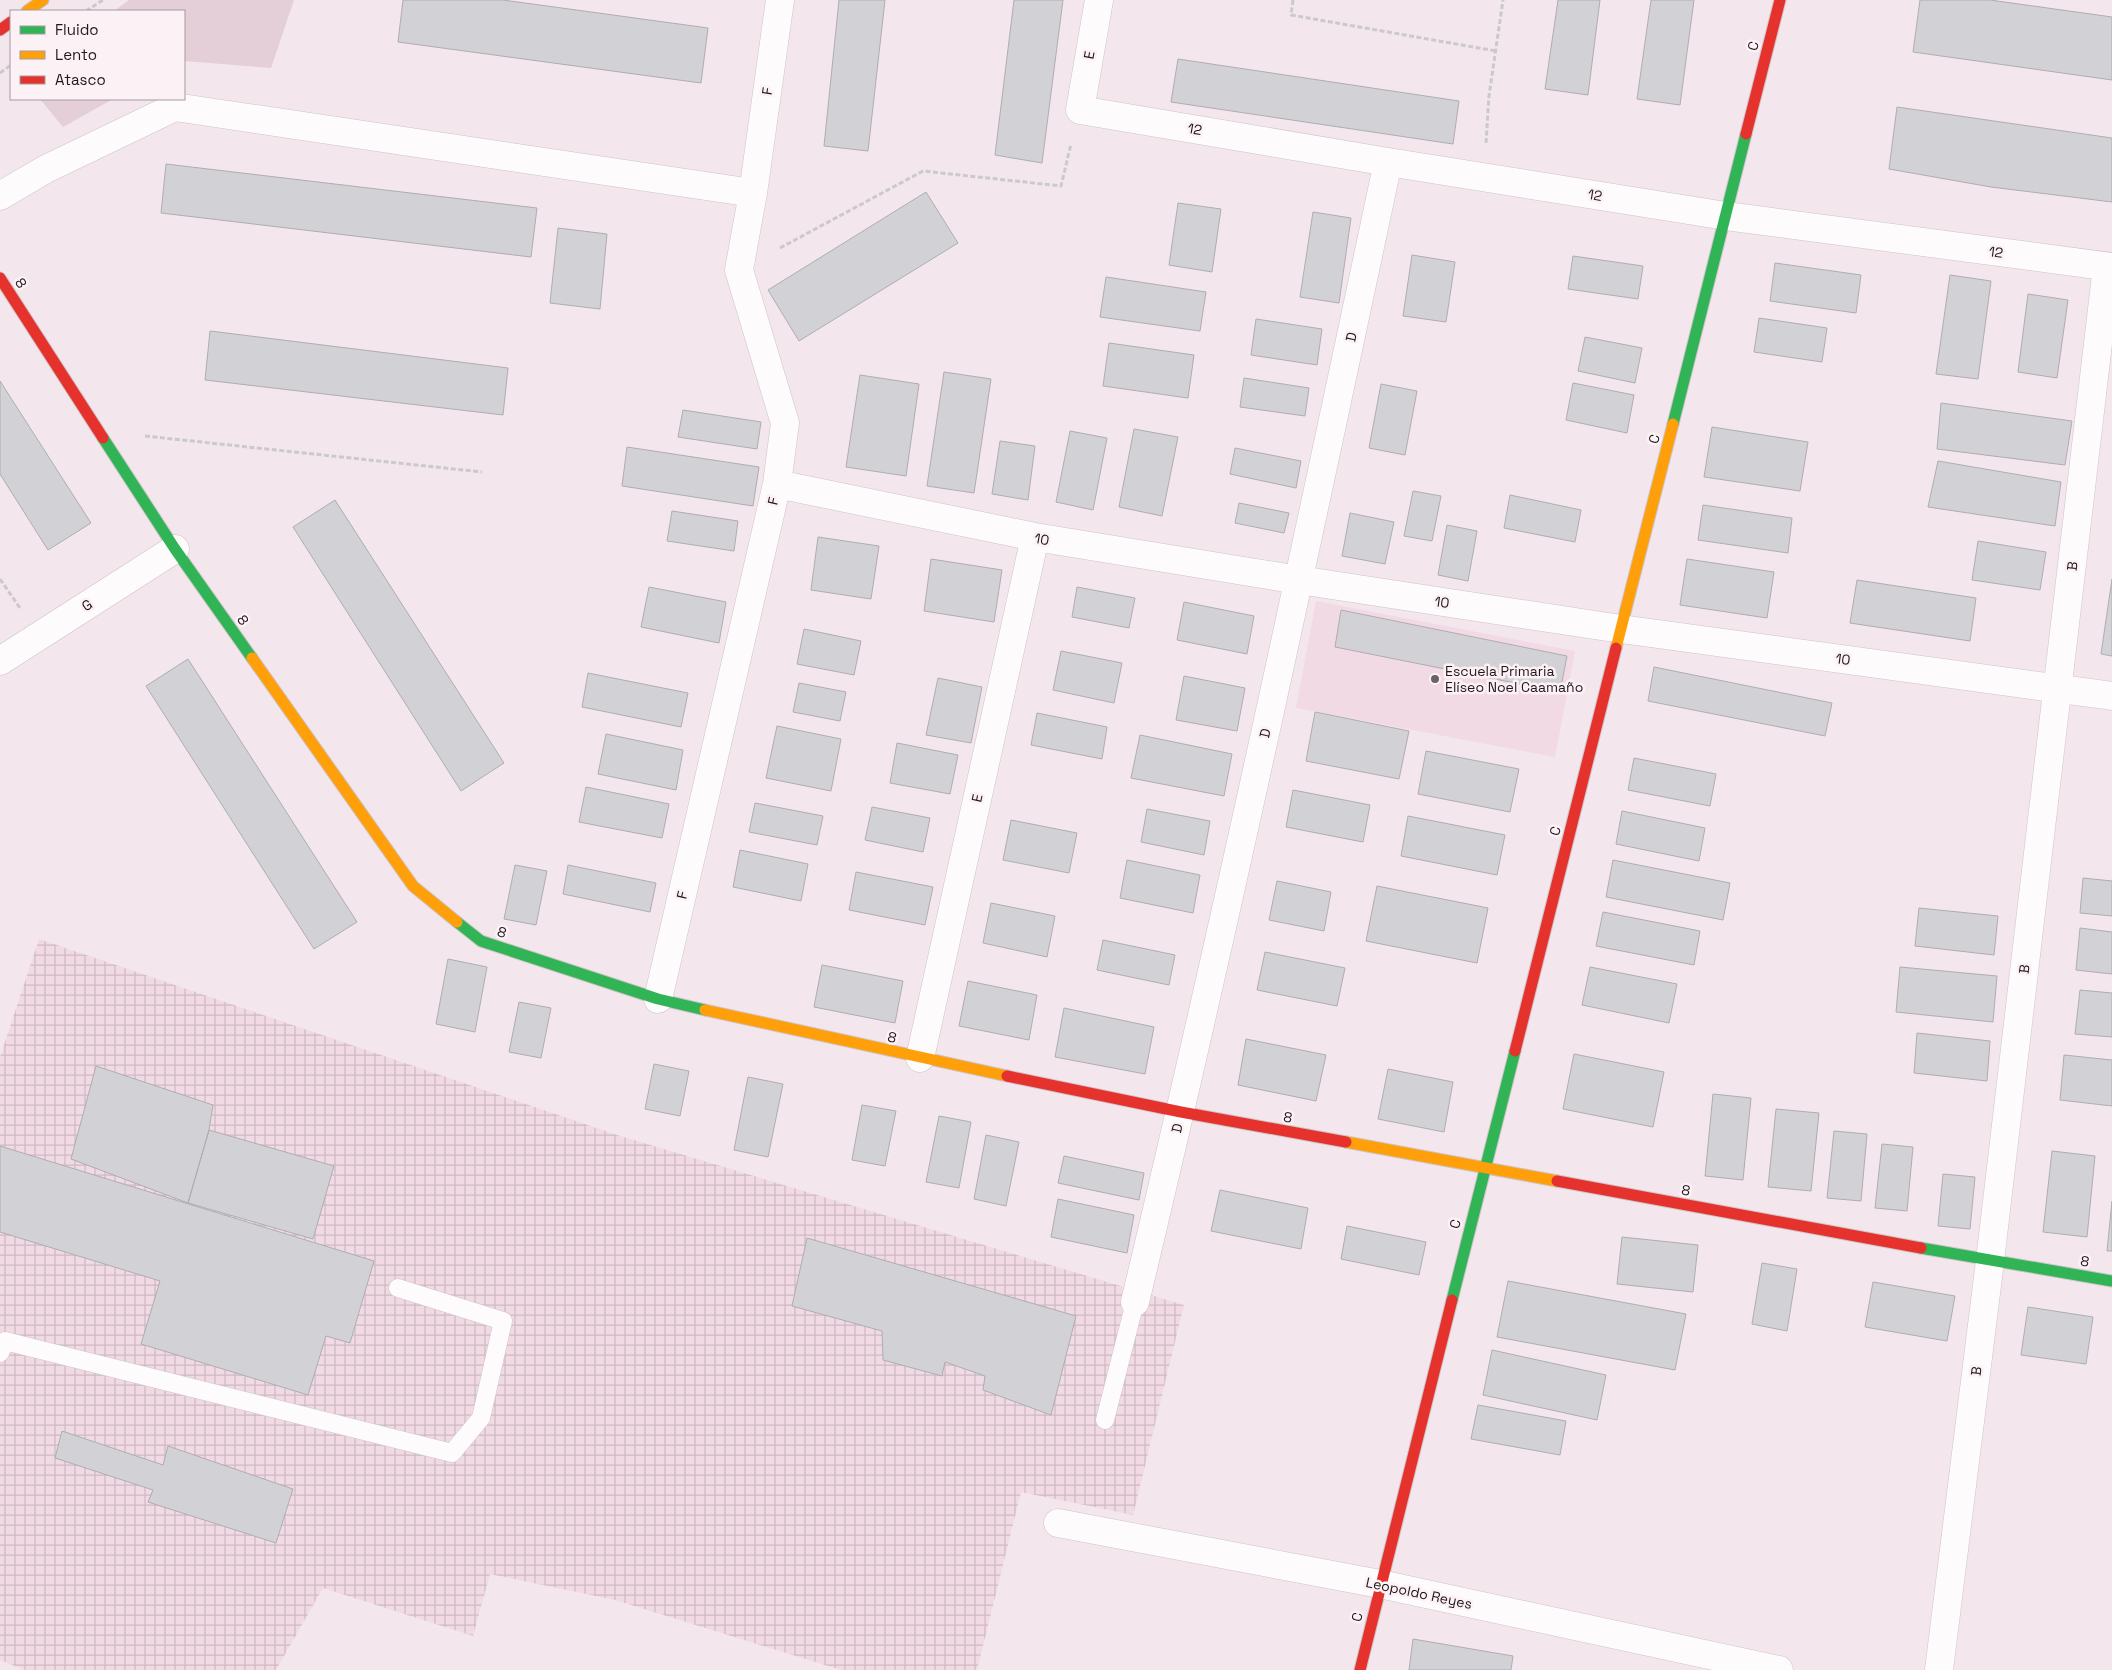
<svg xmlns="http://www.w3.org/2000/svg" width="2112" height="1670" font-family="'Space Grotesk',sans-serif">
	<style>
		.built { fill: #f1dae4 }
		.industrial { fill: url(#industrial-grid) }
		.green { fill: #e4ced8 }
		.building { fill: #d2d1d6; stroke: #aeadb2 }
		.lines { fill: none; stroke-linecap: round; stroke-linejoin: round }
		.lane-casing { stroke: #cdc4c8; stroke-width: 19 }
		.street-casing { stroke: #cdc4c8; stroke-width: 29 }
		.fast-casing { stroke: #cdc4c8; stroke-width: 13 }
		.slow-casing { stroke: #cdc4c8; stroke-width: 13 }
		.jam-casing { stroke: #cdc4c8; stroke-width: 13 }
		.path { stroke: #ccc9cb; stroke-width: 3; stroke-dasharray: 5 2.5; stroke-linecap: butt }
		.lane { stroke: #fdfbfc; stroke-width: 18 }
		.street { stroke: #fdfbfc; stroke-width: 28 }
		.fast { stroke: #30b455; stroke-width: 11 }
		.slow { stroke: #ff9f0a; stroke-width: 11 }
		.jam { stroke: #e5322d; stroke-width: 11 }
		.poi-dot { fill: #6a6065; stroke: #fcf2f6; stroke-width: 2 }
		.labels { text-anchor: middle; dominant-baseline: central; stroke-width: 5; stroke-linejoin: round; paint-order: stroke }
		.street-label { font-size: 14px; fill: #21181c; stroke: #fcf2f6 }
		.poi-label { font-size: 14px; fill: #21181c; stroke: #fcf2f6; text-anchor: start }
	</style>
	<defs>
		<pattern id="industrial-grid" width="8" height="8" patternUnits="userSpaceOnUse" patternTransform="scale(1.25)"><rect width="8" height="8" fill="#f1dae4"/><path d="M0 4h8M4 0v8" fill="none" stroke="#cebac3"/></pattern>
	</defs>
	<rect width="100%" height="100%" fill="#f3e6ec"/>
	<!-- built -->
	<path class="built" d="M1316,601L1575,651L1555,757L1296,708Z"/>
	<!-- industrial -->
	<path class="industrial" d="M39,939L617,1135L1184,1305L1133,1515L1021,1492L977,1670H841L615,1600L490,1574L473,1636L323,1588L276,1670H25L0,1660V1057Z"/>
	<!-- green -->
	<path class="green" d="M129,0H294L271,68L184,61V11H114Z
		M40,99H113L63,127Z"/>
	<!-- building -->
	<path class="building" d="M403,0H503L708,28L701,83L398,42Z
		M839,0H885L868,151L824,146Z
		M1014,0H1063L1042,163L995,155Z
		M1558,0H1600L1588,95L1545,89Z
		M1651,0H1694L1680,105L1637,99Z
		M1920,0H1990L2112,17V80L1913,52Z
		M1178,59L1459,101L1453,144L1171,102Z
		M1897,107L2112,138V202L1991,187L1889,169Z
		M166,164L537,208L531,257L161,213Z
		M926,192L958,243L799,341L768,290Z
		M1178,203L1221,209L1212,272L1169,265Z
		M1313,212L1351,218L1339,303L1300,297Z
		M558,228L607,234L600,309L550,303Z
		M1412,255L1455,262L1446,322L1403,316Z
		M1573,256L1643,266L1638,299L1568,289Z
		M1775,263L1861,275L1856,313L1770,301Z
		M1950,275L1991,281L1978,379L1936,374Z
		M1106,277L1206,292L1200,331L1100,317Z
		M2028,294L2068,300L2057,378L2018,372Z
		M1759,318L1827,328L1822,362L1754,352Z
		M1256,319L1322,329L1317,365L1251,355Z
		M210,331L508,368L503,415L205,380Z
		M1585,337L1642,348L1635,383L1578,371Z
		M1109,343L1194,355L1188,398L1103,386Z
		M944,372L991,379L974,493L927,486Z
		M860,375L919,384L906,476L846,467Z
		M1244,378L1309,388L1305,416L1240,407Z
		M0,381L91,523L48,550L0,474Z
		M1573,383L1634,395L1627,433L1566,420Z
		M1381,384L1417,391L1405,455L1369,448Z
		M1941,403L2072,421L2065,465L1937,449Z
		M683,410L761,422L757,449L678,437Z
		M1712,427L1808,442L1800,491L1704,477Z
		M1134,429L1178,437L1162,516L1119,507Z
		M1070,431L1107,438L1093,510L1056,502Z
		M1000,441L1035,446L1028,500L992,494Z
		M627,447L759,467L753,506L622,486Z
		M1235,448L1301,461L1296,488L1230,474Z
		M1938,461L2061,482L2055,526L1928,507Z
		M1413,491L1441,496L1432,541L1404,536Z
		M1510,495L1581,510L1575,542L1504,528Z
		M335,500L504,763L461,791L293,527Z
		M1239,503L1289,513L1284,533L1235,523Z
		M1703,505L1792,518L1788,553L1698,540Z
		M672,511L738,521L734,551L667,541Z
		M1350,513L1394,522L1385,564L1342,556Z
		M1447,525L1477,531L1468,581L1438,575Z
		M818,537L879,546L871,599L811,590Z
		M1978,541L2046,552L2040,590L1972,580Z
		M931,559L1002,570L994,622L924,611Z
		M1687,559L1774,572L1767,618L1680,605Z
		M2112,579V656L2101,654Z
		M1857,580L1976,598L1970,641L1850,623Z
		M649,587L726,602L719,643L641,627Z
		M1077,587L1135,598L1129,628L1072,617Z
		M1184,602L1254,616L1247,654L1177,640Z
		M1341,610L1567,656L1560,692L1335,647Z
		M804,629L861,641L854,675L797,664Z
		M1061,651L1122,663L1114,703L1053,690Z
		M188,659L357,922L314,949L146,686Z
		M1654,667L1832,703L1825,736L1648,701Z
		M588,673L688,693L681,727L582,707Z
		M1184,676L1245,688L1237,731L1176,720Z
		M938,678L982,687L971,743L926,735Z
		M799,683L846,692L840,721L793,712Z
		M1315,712L1409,731L1399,779L1306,761Z
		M1037,713L1107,727L1102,759L1031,745Z
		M777,726L841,739L831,791L766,778Z
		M606,734L683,750L676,790L598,774Z
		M1140,735L1232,754L1224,796L1131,778Z
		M897,743L958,755L950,794L890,783Z
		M1426,751L1519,769L1510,812L1418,794Z
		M1634,758L1716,774L1710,806L1628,790Z
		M586,787L669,804L662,838L579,822Z
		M1293,790L1370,805L1363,842L1286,827Z
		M755,803L823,816L817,845L749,832Z
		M872,807L930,818L923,852L865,840Z
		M1147,809L1210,821L1204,855L1141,842Z
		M1622,811L1705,828L1699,861L1616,844Z
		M1408,816L1505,835L1497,875L1401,856Z
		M1011,820L1077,833L1069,873L1003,860Z
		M740,850L808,864L801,901L733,887Z
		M1127,860L1200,875L1193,913L1120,898Z
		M1613,860L1730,883L1723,920L1606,897Z
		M515,865L547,871L536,925L504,919Z
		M568,865L656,883L650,912L563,894Z
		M856,872L933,887L925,925L849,910Z
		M2083,878L2112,881V916L2080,913Z
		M1277,881L1331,892L1324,931L1269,920Z
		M1377,886L1488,908L1477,963L1366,941Z
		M991,903L1055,916L1047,957L983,943Z
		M1919,908L1998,916L1994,955L1915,946Z
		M1603,912L1700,931L1694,965L1596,946Z
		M2080,928L2112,932V974L2076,970Z
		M1103,940L1175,955L1169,985L1097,970Z
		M1265,952L1345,968L1337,1006L1257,990Z
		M448,959L487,967L475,1032L436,1024Z
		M822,965L903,981L895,1023L814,1007Z
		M1590,967L1677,984L1669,1023L1582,1005Z
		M1900,967L1997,976L1993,1022L1896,1012Z
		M968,981L1037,995L1029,1040L959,1026Z
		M2080,990L2112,993V1037L2075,1034Z
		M519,1002L551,1008L541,1058L509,1052Z
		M1064,1008L1154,1027L1145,1074L1055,1057Z
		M1917,1033L1990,1041L1987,1081L1914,1073Z
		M1246,1039L1326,1055L1316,1101L1238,1085Z
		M1574,1054L1664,1072L1653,1127L1563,1109Z
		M2064,1055L2112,1060V1106L2060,1100Z
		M654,1064L689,1071L680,1116L645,1109Z
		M96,1066L213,1105L209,1130L188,1203L71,1159Z
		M1388,1069L1453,1082L1444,1132L1378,1119Z
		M748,1077L783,1084L768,1157L734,1150Z
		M1713,1094L1751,1098L1743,1180L1705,1176Z
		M862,1105L896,1111L885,1166L852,1160Z
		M1776,1109L1819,1113L1811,1191L1768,1187Z
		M939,1116L971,1122L959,1188L926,1182Z
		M209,1130L334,1166L313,1239L188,1203Z
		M1834,1131L1867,1134L1861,1201L1827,1198Z
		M986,1135L1019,1142L1006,1206L974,1199Z
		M1882,1144L1913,1147L1907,1211L1875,1208Z
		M0,1146L374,1261L350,1343L326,1336L308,1395L141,1344L160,1281L0,1232Z
		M2052,1151L2095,1156L2087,1237L2043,1232Z
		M1064,1156L1144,1173L1139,1200L1058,1183Z
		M1943,1174L1975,1177L1970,1229L1938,1226Z
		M1220,1190L1308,1208L1301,1249L1211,1231Z
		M1058,1199L1134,1215L1127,1253L1051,1237Z
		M2112,1201V1251H2107Z
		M1347,1226L1426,1242L1419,1275L1341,1259Z
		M1622,1237L1698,1245L1693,1292L1617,1284Z
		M807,1238L1076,1316L1051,1415L983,1390L985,1376L945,1362L942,1376L883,1360L882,1331L792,1306Z
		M1762,1263L1797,1269L1787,1331L1752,1324Z
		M1508,1281L1686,1314L1675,1370L1497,1337Z
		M1873,1282L1955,1296L1947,1341L1865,1327Z
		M2028,1307L2093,1317L2086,1364L2021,1355Z
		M1492,1350L1606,1375L1597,1420L1483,1395Z
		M1478,1405L1566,1421L1560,1455L1471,1439Z
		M62,1431L163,1465L168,1446L293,1489L276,1543L148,1502L153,1490L55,1458Z
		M1413,1639L1513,1656L1511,1670H1409Z"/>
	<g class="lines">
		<defs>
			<path id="lane" d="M0,1353L5,1341L452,1453L481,1418L503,1321L398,1288
				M1105,1420L1135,1302"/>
			<path id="street" d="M1099,0L1080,110L1388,162L1726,216L2112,267
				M0,196L46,169L175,107L753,193
				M777,484L1035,537L1299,580L1621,629L2112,696
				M0,661L175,549
				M658,999L777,484L785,423L739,270L753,193L780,0
				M920,1058L1035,537
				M1135,1302C1226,923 1307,543 1388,162
				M1058,1523L1380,1584L1779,1670
				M1939,1670L1990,1261L2107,267"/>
			<path id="fast" d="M1673,424L1746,134
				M103,438L175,549L252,658
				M457,922L481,941L658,999L705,1010
				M1921,1248L2112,1281
				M1452,1300L1515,1051"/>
			<path id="slow" d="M27,11L43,0
				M1616,648L1673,424
				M252,658L413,886L457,922
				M705,1010L1007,1076
				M1346,1142L1557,1181"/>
			<path id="jam" d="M0,30L11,22
				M1746,134L1780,0
				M0,278L103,438
				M1515,1051L1616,648
				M1007,1076L1181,1112L1346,1142
				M1557,1181L1921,1248
				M1360,1670L1452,1300"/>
		</defs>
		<!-- lane casing -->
		<use href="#lane" class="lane-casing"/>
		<!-- street casing -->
		<use href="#street" class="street-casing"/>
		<!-- fast casing -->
		<use href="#fast" class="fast-casing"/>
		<!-- slow casing -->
		<use href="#slow" class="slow-casing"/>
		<!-- jam casing -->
		<use href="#jam" class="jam-casing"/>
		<!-- path -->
		<path class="path" d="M1293,0L1291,15L1496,51
			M86,11L103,0
			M0,73L11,65
			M1486,143L1489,96L1503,0
			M780,248L923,171L1061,186L1071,144
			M145,436L482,472
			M0,579L20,608"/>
		<!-- lane -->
		<use href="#lane" class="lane"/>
		<!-- street -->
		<use href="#street" class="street"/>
		<!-- fast -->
		<use href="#fast" class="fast"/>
		<!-- slow -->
		<use href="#slow" class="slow"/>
		<!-- jam -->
		<use href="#jam" class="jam"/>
	</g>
	<!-- markers -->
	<circle class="poi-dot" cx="1435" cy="679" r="5"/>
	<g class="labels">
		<!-- street labels -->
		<g class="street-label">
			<text transform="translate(1753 46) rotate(-76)">C</text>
			<text transform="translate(1089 55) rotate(-80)">E</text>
			<text transform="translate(767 91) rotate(-82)">F</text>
			<text transform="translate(1195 129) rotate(10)">12</text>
			<text transform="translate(1595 195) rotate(9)">12</text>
			<text transform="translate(1996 252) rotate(8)">12</text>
			<text transform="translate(21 283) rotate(57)">8</text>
			<text transform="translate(1351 337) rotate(-78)">D</text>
			<text transform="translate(1654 439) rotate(-76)">C</text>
			<text transform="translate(773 501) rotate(-77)">F</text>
			<text transform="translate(1042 539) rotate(10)">10</text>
			<text transform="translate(2072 566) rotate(-83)">B</text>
			<text transform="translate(1442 602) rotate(8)">10</text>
			<text transform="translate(87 605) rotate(-33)">G</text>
			<text transform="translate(243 620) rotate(55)">8</text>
			<text transform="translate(1843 659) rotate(8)">10</text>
			<text transform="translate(1265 733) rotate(-77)">D</text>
			<text transform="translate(977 798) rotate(-78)">E</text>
			<text transform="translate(1555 831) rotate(-76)">C</text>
			<text transform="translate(682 895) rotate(-77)">F</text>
			<text transform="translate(502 932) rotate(18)">8</text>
			<text transform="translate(2024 969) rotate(-83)">B</text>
			<text transform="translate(892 1037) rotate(13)">8</text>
			<text transform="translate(1288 1117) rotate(10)">8</text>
			<text transform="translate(1177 1128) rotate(-77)">D</text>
			<text transform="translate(1686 1190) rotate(10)">8</text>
			<text transform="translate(1455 1224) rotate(-76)">C</text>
			<text transform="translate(2085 1261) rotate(10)">8</text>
			<text transform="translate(1976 1371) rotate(-83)">B</text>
			<text transform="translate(1419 1593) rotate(12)">Leopoldo Reyes</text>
			<text transform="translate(1357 1617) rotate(-77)">C</text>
		</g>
		<!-- poi labels -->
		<g class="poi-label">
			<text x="1445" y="671">Escuela Primaria<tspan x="1445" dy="16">Elíseo Noel Caamaño</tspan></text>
		</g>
	</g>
	<!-- legend -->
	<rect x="10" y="10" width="175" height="90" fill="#fcf2f6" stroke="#a49b9f"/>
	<rect x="20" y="26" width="25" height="8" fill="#30b455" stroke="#a49b9f"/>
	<text x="55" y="35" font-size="15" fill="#21181c">Fluido</text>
	<rect x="20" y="51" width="25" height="8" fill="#ff9f0a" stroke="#a49b9f"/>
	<text x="55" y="60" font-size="15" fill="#21181c">Lento</text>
	<rect x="20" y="76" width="25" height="8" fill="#e5322d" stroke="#a49b9f"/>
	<text x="55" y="85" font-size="15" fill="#21181c">Atasco</text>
</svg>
